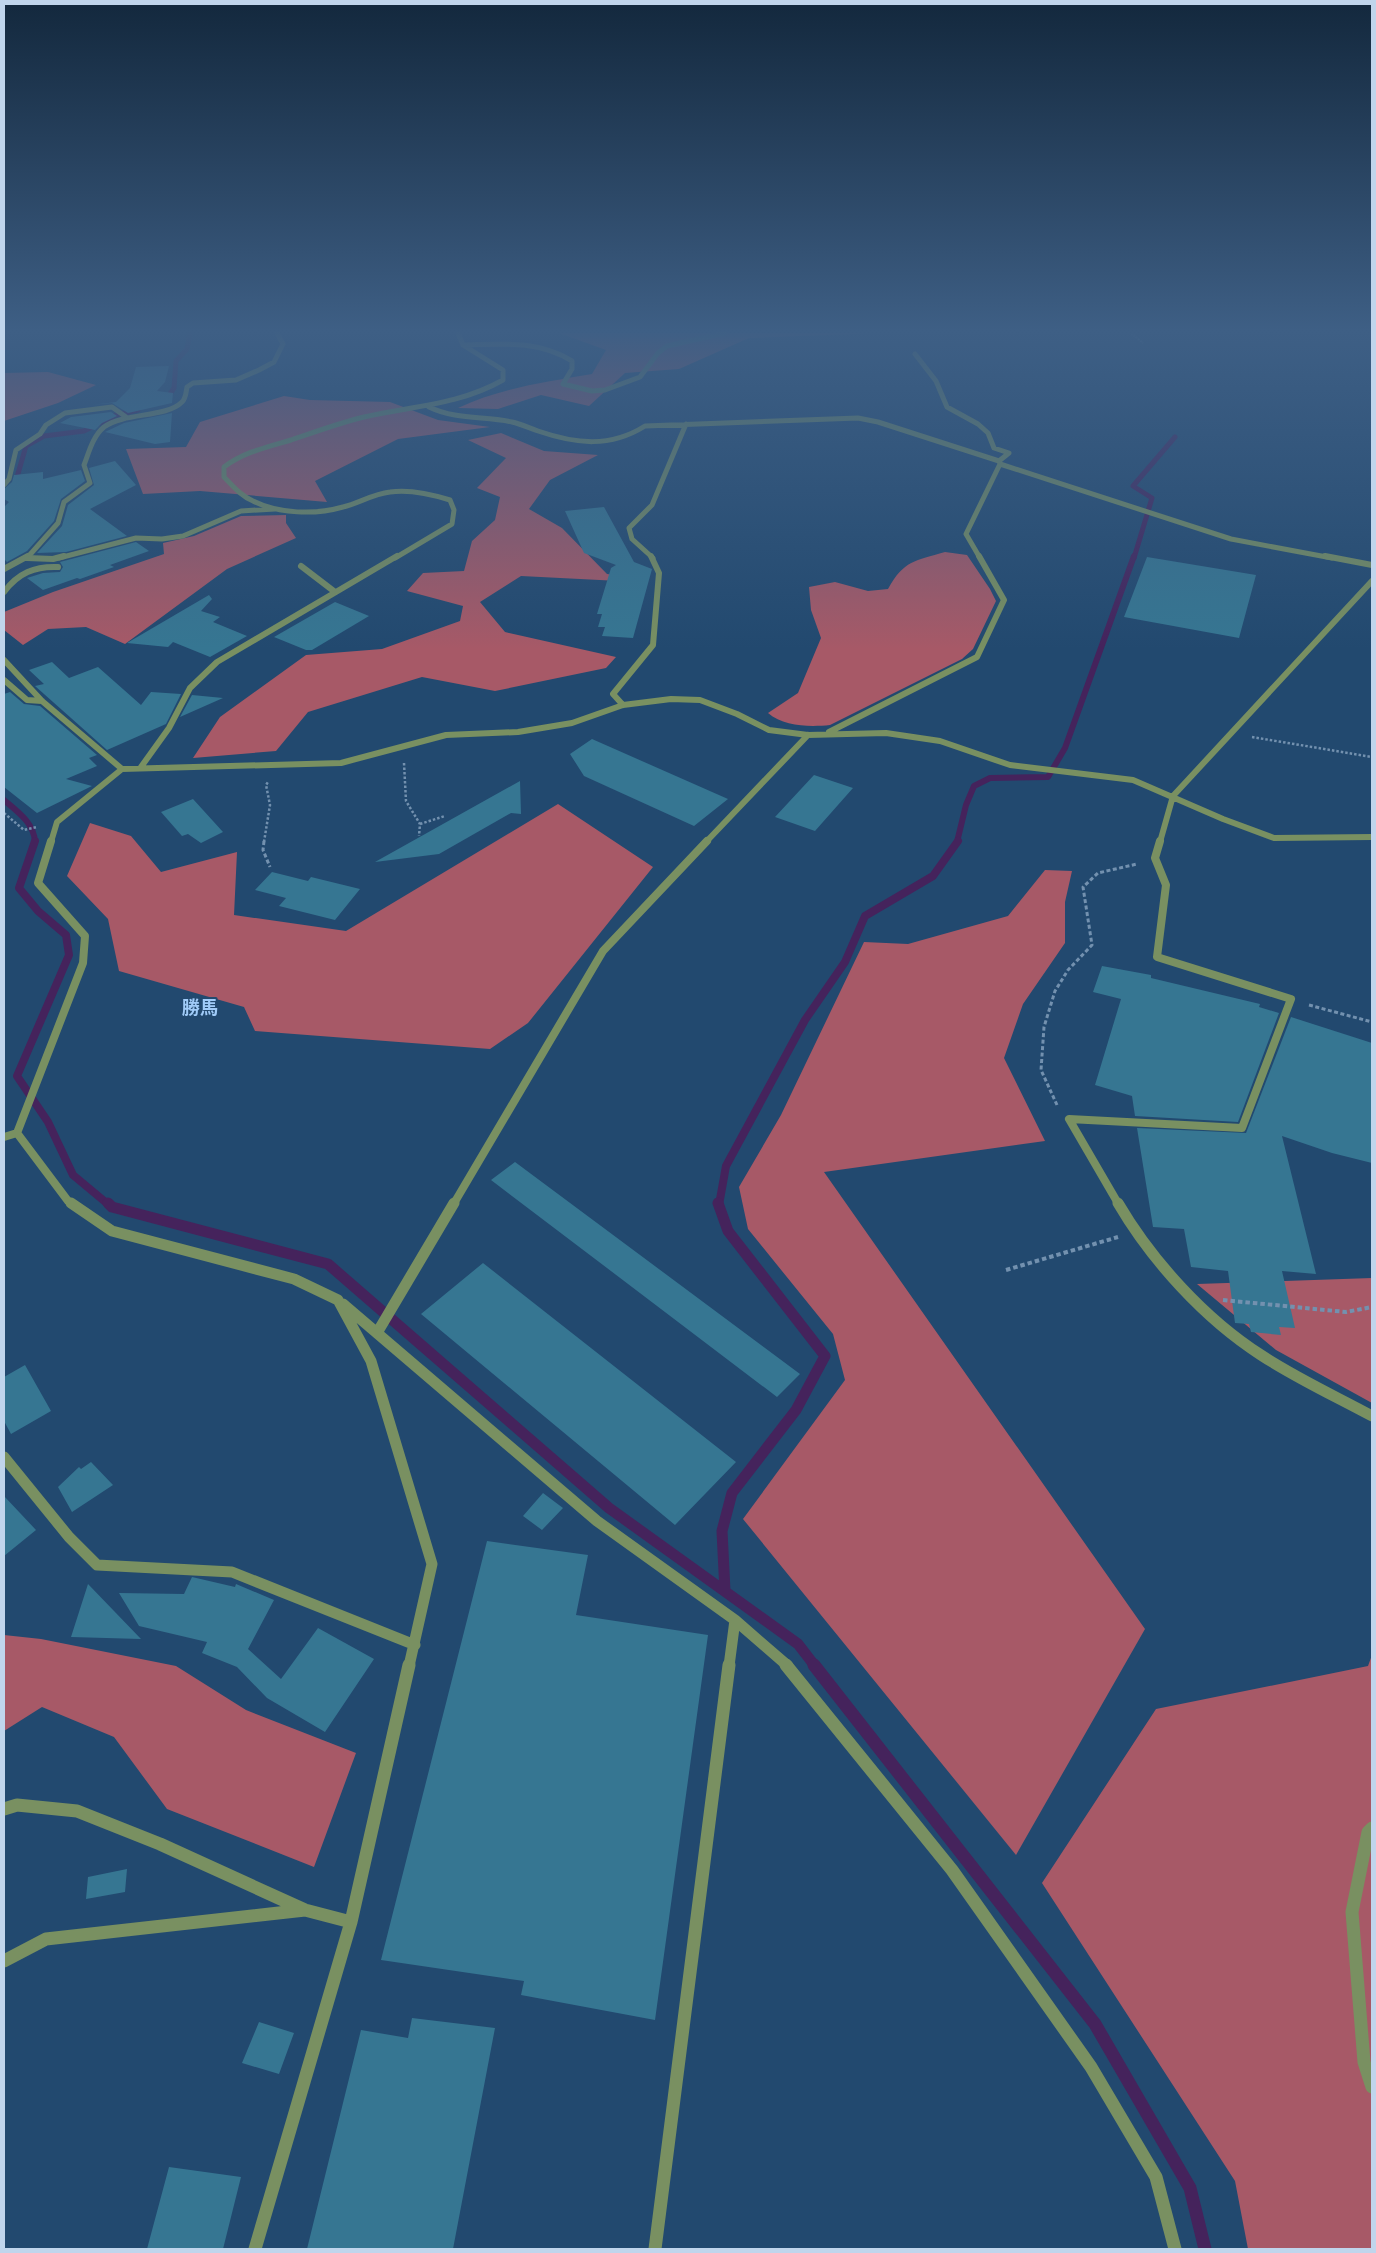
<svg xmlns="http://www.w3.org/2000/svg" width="1376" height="2253" font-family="'Titillium Web','Noto Sans JP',sans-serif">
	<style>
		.forest { fill: #a75967 }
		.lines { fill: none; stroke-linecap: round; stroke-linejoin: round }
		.stream-far4 { stroke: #45235c; stroke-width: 5 }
		.stream-far3 { stroke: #45235c; stroke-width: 6 }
		.stream-far2 { stroke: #45235c; stroke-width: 8 }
		.stream-far1 { stroke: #45235c; stroke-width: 11 }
		.stream { stroke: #45235c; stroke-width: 13 }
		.building { fill: #367692 }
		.path-far3 { stroke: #7391af; stroke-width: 2; stroke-dasharray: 2 1; stroke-linecap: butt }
		.path-far2 { stroke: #7391af; stroke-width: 2.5; stroke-dasharray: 2.5 2; stroke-linecap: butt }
		.path-far1 { stroke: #7391af; stroke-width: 3; stroke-dasharray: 4 2.5; stroke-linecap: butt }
		.path { stroke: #7391af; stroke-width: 4; stroke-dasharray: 4.5 3; stroke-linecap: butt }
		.minor-far4 { stroke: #799061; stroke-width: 5 }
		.minor-far3 { stroke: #799061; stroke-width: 6 }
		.minor-far2 { stroke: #799061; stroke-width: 8 }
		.minor-far1 { stroke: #799061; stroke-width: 11 }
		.minor { stroke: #799061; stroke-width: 13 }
		.labels { text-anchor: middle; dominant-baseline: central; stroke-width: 4; stroke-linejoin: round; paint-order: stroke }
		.quarter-label { font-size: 18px; font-weight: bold; fill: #a0cbf8; stroke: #22496f }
	</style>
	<rect width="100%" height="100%" fill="#22496f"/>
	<!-- forest -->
	<path class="forest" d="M559,333H879L749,338L679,369L625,373L589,406L541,395L498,409L458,408C500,388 546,382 592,374L606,350Z
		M48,372L96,385L58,403L4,421V373Z
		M284,396L310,400L390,402L438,420L490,427L398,439L315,481L327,502L200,491L143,494L126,449L186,447L200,422Z
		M501,433L544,451L598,455L550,480L529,509L562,528L607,574L625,576L639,582L521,576L480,602L505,632L616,657L606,668L495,691L422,677L308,712L276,751L193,758L220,717L306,655L382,649L460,621L463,606L407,591L423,573L464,571L472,541L495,520L500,497L477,488L506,458L468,440Z
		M286,515V523L296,538L227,569L125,644L86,627L48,629L23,645L4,630V612L53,592L164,554L163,543L194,536L241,516Z
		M945,552L967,555L990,589L996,601L973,649L962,659L830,725C811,727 784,727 768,713L798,693L821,638L811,610L809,587L835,582L868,591L888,589C904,560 915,561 945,552Z
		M558,804L653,867L528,1023L490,1049L255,1031L244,1007L119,971L108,919L67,876L90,823L131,836L161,872L237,852L234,915L346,931Z
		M1045,870L1072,871L1065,902V943L1023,1004L1004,1058L1045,1141L824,1172L1145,1629L1016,1855L743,1519L845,1380L833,1334L748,1229L739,1187L781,1115L864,942L908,944L1008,916Z
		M1372,1278V1403L1276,1350L1197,1284Z
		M4,1635L41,1639L176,1666L246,1710L356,1753L314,1867L167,1809L114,1737L42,1707L4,1731Z
		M1372,1655V2249H1248L1235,2181L1042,1883L1156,1709L1368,1666Z"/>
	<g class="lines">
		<!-- stream-far4 -->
		<path class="stream-far4" d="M166,400L174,388L176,361L187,349L190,333
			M4,494L15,484L26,446L44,436L84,431L116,415L138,410
			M1134,558L1152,498L1133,486L1175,437"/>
		<!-- stream-far3 -->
		<path class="stream-far3" d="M4,800C18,812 34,823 35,842
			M957,842L966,805L974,786L990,778L1048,777L1065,748L1134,556"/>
		<!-- stream-far2 -->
		<path class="stream-far2" d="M35,841L19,888L38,911L66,935L69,955L17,1076L48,1122L73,1175L109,1205
			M719,1205L726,1166L805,1020L845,962L865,916L933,876L958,841"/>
		<!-- stream-far1 -->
		<path class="stream-far1" d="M108,1203L112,1207L328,1264L609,1508L798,1644L815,1666
			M718,1203L728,1231L825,1356L796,1410L732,1493L722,1531L725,1591"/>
		<!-- stream -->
		<path class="stream" d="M814,1665L1095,2024L1190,2188L1205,2249"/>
	</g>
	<!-- building -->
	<path class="building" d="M169,366L165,382L157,391L173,393L172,403L128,413L112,403L91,405L116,402L130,388L136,367Z
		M111,412L117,416L102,423L95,430L60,423L71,417Z
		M172,413L170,442L155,444L105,432L124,423Z
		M115,461L136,485L90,509L127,536L66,552L37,553L62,526L68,505L94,485L89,468Z
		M81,470L85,481L61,499L54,521L27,551L7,562L4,559V507L9,502L4,499V489L12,482L14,475L43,472V479Z
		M604,507L634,562L652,569L633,638L602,636L605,627H598L602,614H597L611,568L616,565L584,553L565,511Z
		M136,542L149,551L110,565L114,567L80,579L77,578L43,590L27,578L43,573L60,572L63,567L60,562Z
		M1147,557L1256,575L1239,638L1124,617Z
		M209,595L212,599L201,611L220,617L213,622L247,636L210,657L173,642L168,647L127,643Z
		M335,602L369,616L312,650H306L274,637Z
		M52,662L69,678L98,667L141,705L151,692L181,694L166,724L107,750L35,686L44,684L29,670Z
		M10,692L24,704L40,706L97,755L89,758L97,766L66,779L92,786L37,813L4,787V694Z
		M192,695L223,698L180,717Z
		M592,739L728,799L694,826L584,776L570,754Z
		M814,775L853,788L815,831L775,817Z
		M520,781L521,814L511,813L439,854L375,862Z
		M193,799L223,832L201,843L188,834L182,836L161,812Z
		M272,872L308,881L311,877L360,889L335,920L279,906L286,898L255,890Z
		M1102,966L1151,975V978L1260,1004L1259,1007L1279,1013L1238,1122L1135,1116L1132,1096L1095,1085L1121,999L1093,992Z
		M1291,1017L1372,1043V1163L1332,1153L1282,1136L1316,1274L1282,1271L1295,1328L1279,1327L1281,1335L1251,1332L1249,1324L1235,1323L1228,1271L1191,1267L1184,1229L1153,1227L1137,1128L1246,1133Z
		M515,1162L800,1374L777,1397L491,1180Z
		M483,1263L736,1462L675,1525L421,1314Z
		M25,1365L51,1411L11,1434L4,1421V1377Z
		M91,1462L113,1485L72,1512L58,1487L79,1467L81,1469Z
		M543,1493L563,1508L542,1530L523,1516Z
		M4,1496L36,1530L4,1556Z
		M487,1541L588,1555L576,1615L708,1635L655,2020L521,1995L524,1981L381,1960Z
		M192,1577L235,1587L236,1584L274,1600L248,1649L281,1679L318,1628L374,1659L325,1732L267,1698L237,1667L202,1653L207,1642L139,1626L119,1593L184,1594Z
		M88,1584L141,1639L71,1637Z
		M127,1869L125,1892L86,1899L88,1877Z
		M412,2018L495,2028L453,2249H307L361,2030L408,2038Z
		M259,2022L294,2033L279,2074L242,2063Z
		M169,2167L241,2177L223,2249H147Z"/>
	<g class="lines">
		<!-- path-far3 -->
		<path class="path-far3" d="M1131,333L1143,343"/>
		<!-- path-far2 -->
		<path class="path-far2" d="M1252,737L1372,757
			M404,763L406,801L420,824L419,836
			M4,813L24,830L37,827
			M420,824L445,816
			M264,842L270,805L266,785L268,782"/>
		<!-- path-far1 -->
		<path class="path-far1" d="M264,841L263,850L270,867
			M1309,1005L1372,1022
			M1057,1105L1041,1070L1044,1027L1055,991L1068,970L1092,945L1083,887L1098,873L1137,864"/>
		<!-- path -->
		<path class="path" d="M1006,1270L1118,1237
			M1223,1300L1346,1312L1372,1307"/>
		<!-- minor-far4 -->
		<path class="minor-far4" d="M464,345C502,344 538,340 572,361V369L563,384L592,391L605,390L640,377L658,353L667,346L725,333
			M915,354L936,381L947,407L978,424L988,433L994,448L1009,453L999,461L1000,464L966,534L980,558
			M429,407C456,420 484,416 512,422C521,424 529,428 538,431C576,444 610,448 645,426L858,418L878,422L999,461
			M1000,464L1231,539L1332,558
			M4,485L9,479L16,450L40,434L46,425L65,413L112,407L126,417
			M27,558L58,523L64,502L90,483L84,465C89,452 93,436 104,427C125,412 166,418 182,402C186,398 186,392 187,387L193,383L236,380L259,370L274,362L283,344L277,333
			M59,558L136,538L162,539L183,536L241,511L275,509
			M395,558L452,524L454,510L450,500C431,494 410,489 390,492C373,494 359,503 343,507C315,515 279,514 253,501C241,496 233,486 224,477V467C244,452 267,447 291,440C315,432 339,423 364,417C412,406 459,405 503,380V370L463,345L458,333
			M653,558L632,539L629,528L652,505L686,424"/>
		<!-- minor-far3 -->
		<path class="minor-far3" d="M1325,556L1372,565
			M27,558L53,559L64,556
			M301,566L335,592
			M4,569L28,556
			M4,592C18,573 35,566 58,567
			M4,660L42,701L122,769
			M4,680L27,700L42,701
			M623,705L613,694L653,645L659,573L651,556
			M829,732L977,657L1004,600L979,556
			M141,767L169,728L190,688L217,662L397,556
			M51,842L57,822L122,769L341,763L446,735L518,732L572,723L623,705L671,699L700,700L737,714L769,730L808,735L886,733L940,741L1010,765L1133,780L1223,819L1274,838L1372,837
			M706,842L808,735
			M1160,842L1173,796L1372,581"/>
		<!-- minor-far2 -->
		<path class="minor-far2" d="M17,1133L83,963L85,936L38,883L51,841
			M17,1133L68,1201L73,1205
			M4,1137L17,1133
			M453,1205L603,951L707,841
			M1119,1205L1069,1119L1242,1128L1291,999L1157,957L1166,885L1155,858L1160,841"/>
		<!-- minor-far1 -->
		<path class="minor-far1" d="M71,1203L112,1231L294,1279L338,1300L371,1361L432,1564L409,1666
			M1118,1203C1152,1261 1205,1319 1261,1355C1296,1378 1335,1396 1372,1416
			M343,1304L597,1521L735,1620L788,1666
			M377,1333L454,1203
			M4,1457L69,1537L97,1565L232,1572L415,1645
			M729,1666L735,1620"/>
		<!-- minor -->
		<path class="minor" d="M786,1665L952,1870L1091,2067L1156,2177L1175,2249
			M4,1809L17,1805L77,1811L160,1844L305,1910L351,1922
			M1372,1828L1368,1832L1352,1912L1364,2062L1372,2087
			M4,1961L46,1939L305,1910
			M255,2249L351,1922L409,1665
			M655,2249L729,1665"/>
	</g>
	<!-- sky -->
	<linearGradient id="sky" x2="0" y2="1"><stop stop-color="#13283d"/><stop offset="0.51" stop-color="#3e5f85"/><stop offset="1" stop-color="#3e5f85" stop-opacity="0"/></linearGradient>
	<rect width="1376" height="649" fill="url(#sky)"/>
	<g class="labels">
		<!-- quarter labels -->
		<g class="quarter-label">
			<text x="200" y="1007">勝馬</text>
		</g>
	</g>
	<!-- border -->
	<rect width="1376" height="2253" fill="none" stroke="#c0d5ec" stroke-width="10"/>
</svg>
